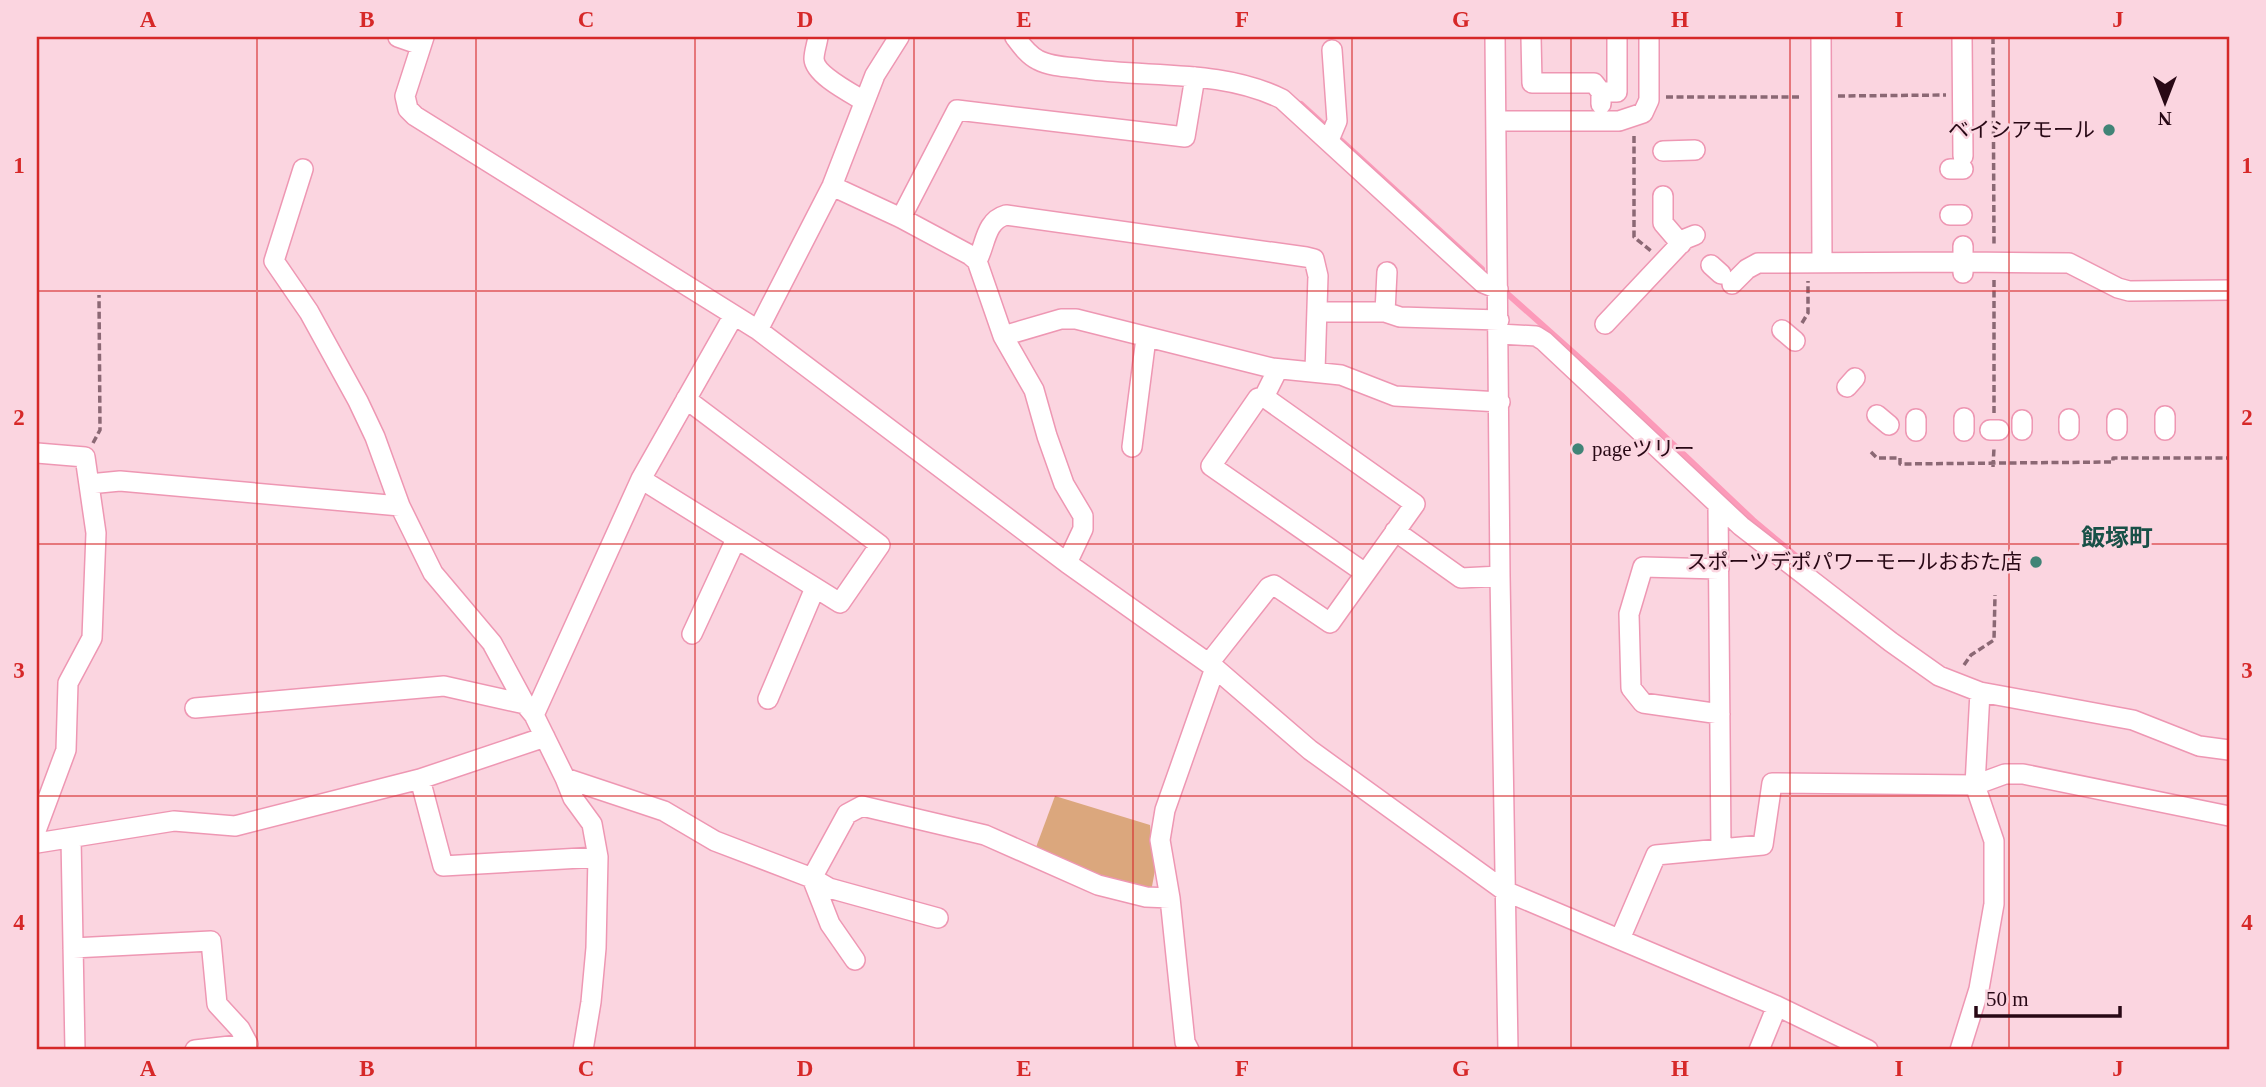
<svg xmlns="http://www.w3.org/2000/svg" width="2266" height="1087" font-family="'Times New Roman','Noto Sans JP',serif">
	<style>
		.green { fill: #dba77d }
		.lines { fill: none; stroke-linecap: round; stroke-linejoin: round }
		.stream { stroke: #fc9ab9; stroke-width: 6 }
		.minor-casing { stroke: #ee97b3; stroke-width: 22 }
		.path { stroke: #8b6874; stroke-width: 3.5; stroke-dasharray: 7 3.5; stroke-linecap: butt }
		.minor { stroke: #fff; stroke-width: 19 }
		.grid { fill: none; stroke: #d62828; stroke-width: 2; stroke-opacity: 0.55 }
		.poi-dot { fill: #418477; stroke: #fbd5e0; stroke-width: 2.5 }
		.labels { text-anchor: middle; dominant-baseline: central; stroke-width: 5; stroke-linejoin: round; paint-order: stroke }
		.poi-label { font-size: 21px; fill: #280815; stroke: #fbd5e0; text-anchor: end }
		.quarter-label { font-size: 24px; font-weight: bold; fill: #185047; stroke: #fbd5e0 }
		.neatline { fill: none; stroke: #d62828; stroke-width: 2.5 }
		.grid-label { font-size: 23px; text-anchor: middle; font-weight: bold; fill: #d62828 }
	</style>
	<rect width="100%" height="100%" fill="#fbd5e0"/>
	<!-- green -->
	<path class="green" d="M1055,796L1150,825L1155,870L1151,892L1135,891L1035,850Z"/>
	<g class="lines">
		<!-- stream -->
		<path class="stream" d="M1301,104L1482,269
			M1502,289L1621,395L1753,520L1808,566"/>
		<defs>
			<path id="minor" d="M398,37L421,45
				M424,37L405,96L408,109L415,116L758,330L1067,563L1215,668L1310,750L1505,891L1777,1006L1868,1050
				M818,37C817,44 814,52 814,59C815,75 851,93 864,101
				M1015,37C1021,45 1028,55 1038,60C1051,67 1070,67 1085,69C1151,78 1221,69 1282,99L1483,283L1498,289
				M1495,37L1500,576L1508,1050
				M1531,37L1532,83H1594L1601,92
				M1821,37L1822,262
				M1962,37L1963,156
				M1601,104V92H1617V37
				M1497,121H1619L1643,113L1649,100V37
				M1329,140L1337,121L1332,50
				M1663,151L1695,150
				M303,169L274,261L309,312L358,401L375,437L400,506L433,573L492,643L525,704L534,715L565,778L664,811L715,841L812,878L847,814L862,806L985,835L1098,885L1146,897L1170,898
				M1950,169H1963
				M832,186L901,218L970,255L977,261L1003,336L1034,390L1047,436L1064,484L1083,516V529L1067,563
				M1663,196V223L1681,244
				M1950,215H1962
				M901,218L957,110L1185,137L1195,77
				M1963,246V262L2069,263L2118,288L2129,291L2229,290
				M977,261C986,244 985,221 1006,215L1306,257L1314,259L1318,276L1315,371
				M1711,265L1721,274
				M1387,272L1385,312L1400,317L1499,320
				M1732,284L1747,269L1758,263L1963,262V273
				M1318,312H1385
				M1605,324L1685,239L1695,235
				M758,330L832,186L875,75L899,37
				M1782,330L1795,341
				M1499,334L1536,336L1544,341L1741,526L1891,642L1939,676L1980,692L2133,720L2199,746L2229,750
				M1003,336L1061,319H1076L1272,368L1341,375L1395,396L1500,402
				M1272,368L1275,375L1264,397L1258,398L1211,466L1365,573
				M1847,387L1855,378
				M1877,415L1889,425
				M2165,416V430
				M1964,418V431
				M1916,419V431
				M2069,419V430
				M2117,419V430
				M2022,420V430
				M1990,430H1999
				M1132,447L1146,338
				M37,453L85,457L96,533L92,638L68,683L66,750L37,828
				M641,479L840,603L880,545L686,399
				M89,484L120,481L400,506
				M1718,505L1721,849
				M1395,531L1461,578L1500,576
				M1719,569L1643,567L1629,614L1631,688L1643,703L1720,714
				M692,634L736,539
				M1209,663L1269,587L1274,585L1330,623L1415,504L1264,397
				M768,699L815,588
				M195,708L444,686L525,704
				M534,715L641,479L734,315
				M565,778L573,798L592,824L598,857L596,948L591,1002L583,1050
				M420,779L443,866L598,857
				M71,838L75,1050
				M37,843L174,821L235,826L420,779L545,737
				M812,878L829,888L938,918
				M812,878L830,924L855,960
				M1620,939L1656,855L1763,845L1772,783L1975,785L2005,774H2023L2229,816
				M73,948L211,941L217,1004L240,1029L248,1044L195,1050
				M1189,1050L1185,1042L1170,898L1160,840L1165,810L1215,668
				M1759,1050L1777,1006
				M1960,1050L1979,989L1994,904V841L1975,785L1980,692"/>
		</defs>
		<!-- minor casing -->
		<use href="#minor" class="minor-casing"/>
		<!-- path -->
		<path class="path" d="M1993,37L1994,245
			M1838,96L1946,95
			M1666,97H1802
			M1634,136V237L1651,251
			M1994,280V413
			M1802,323L1808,313V281
			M93,443L100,430L99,295
			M1871,452L1877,458H1900V464L2113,462V458H2229
			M1993,467L1994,448
			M1964,665L1971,655L1994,640L1995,595"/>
		<!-- minor -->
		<use href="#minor" class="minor"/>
	</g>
	<!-- grid -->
	<path class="grid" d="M257,37V1050M476,37V1050M695,37V1050M914,37V1050M1133,37V1050M1352,37V1050M1571,37V1050M1790,37V1050M2009,37V1050M37,291H2229M37,544H2229M37,796H2229"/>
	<!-- markers -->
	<g class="poi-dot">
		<circle cx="2109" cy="130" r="7"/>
		<circle cx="1578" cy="449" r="7"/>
		<circle cx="2036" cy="562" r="7"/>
	</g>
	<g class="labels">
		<!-- poi labels -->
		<g class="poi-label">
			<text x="2095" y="130">ベイシアモール</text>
			<text x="1592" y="449" text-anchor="start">pageツリー</text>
			<text x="2022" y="562">スポーツデポパワーモールおおた店</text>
		</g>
		<!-- quarter labels -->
		<g class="quarter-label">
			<text x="2117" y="538">飯塚町</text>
		</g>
	</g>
	<!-- border -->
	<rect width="2266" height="1087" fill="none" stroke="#fbd5e0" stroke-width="77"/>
	<!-- north arrow -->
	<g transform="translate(2165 102) rotate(180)" stroke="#fbd5e0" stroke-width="5" paint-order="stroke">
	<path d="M0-5L12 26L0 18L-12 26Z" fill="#280815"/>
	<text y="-10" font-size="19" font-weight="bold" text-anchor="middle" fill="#280815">N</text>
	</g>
	<!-- scale -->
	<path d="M1976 1006v10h144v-10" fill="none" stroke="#280815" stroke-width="3.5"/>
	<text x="1986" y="1006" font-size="21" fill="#280815" stroke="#fbd5e0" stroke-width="5" paint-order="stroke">50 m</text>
	<rect x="38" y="38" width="2190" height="1010" class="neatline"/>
	<g class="grid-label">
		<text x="148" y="27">A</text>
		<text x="367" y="27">B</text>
		<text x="586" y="27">C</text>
		<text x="805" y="27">D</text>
		<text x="1024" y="27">E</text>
		<text x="1242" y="27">F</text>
		<text x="1461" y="27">G</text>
		<text x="1680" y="27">H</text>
		<text x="1899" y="27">I</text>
		<text x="2118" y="27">J</text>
		<text x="19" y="173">1</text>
		<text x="2247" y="173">1</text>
		<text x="19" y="425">2</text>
		<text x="2247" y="425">2</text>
		<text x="19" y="678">3</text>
		<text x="2247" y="678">3</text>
		<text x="19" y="930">4</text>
		<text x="2247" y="930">4</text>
		<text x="148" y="1076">A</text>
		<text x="367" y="1076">B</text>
		<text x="586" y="1076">C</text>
		<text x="805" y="1076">D</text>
		<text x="1024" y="1076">E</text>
		<text x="1242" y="1076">F</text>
		<text x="1461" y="1076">G</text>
		<text x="1680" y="1076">H</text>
		<text x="1899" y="1076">I</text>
		<text x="2118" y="1076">J</text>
	</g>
</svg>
